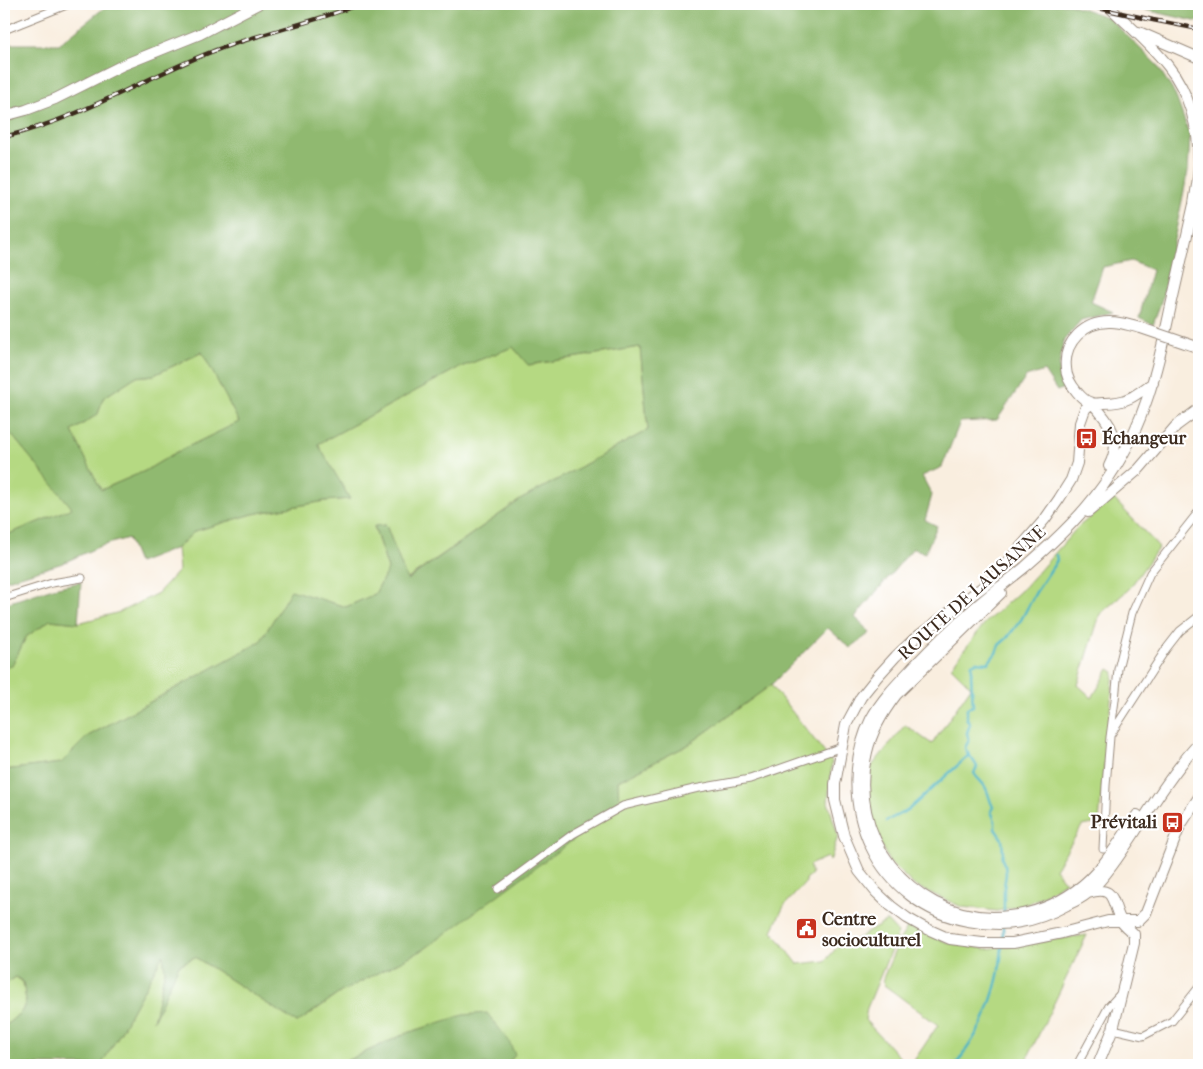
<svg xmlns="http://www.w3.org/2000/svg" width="1203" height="1069" font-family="'IM FELL French Canon',serif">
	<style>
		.green { fill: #b5d982; stroke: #788250 }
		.forest { fill: #90b970; stroke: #667247; fill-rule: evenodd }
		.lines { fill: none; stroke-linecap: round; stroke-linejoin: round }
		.stream { stroke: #47b3c5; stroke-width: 2.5 }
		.street-casing { stroke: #9a8c7e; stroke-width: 9 }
		.secondary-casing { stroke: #9a8c7e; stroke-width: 12 }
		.street { stroke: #fff; stroke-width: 7 }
		.secondary { stroke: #fff; stroke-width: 10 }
		.rail-casing { stroke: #3b2a1e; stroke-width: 4.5 }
		.rail { stroke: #fff; stroke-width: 2.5; stroke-dasharray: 8; stroke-linecap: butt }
		.secondary-bridge-casing { stroke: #9a8c7e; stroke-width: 12; stroke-linecap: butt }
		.secondary-bridge { stroke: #fff; stroke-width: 10 }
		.labels { text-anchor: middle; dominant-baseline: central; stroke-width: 4.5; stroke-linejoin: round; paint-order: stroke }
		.poi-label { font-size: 18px; font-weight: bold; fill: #3b2a1e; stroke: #fff; text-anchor: start }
		.street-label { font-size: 18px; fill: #3b2a1e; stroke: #fff }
	</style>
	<rect width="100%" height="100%" fill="#fff"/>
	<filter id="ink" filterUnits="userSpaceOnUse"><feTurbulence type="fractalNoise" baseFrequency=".02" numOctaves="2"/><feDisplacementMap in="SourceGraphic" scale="10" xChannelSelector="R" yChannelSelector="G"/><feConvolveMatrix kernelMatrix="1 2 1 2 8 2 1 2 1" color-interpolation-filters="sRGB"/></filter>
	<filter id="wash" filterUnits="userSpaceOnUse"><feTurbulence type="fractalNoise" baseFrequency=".0096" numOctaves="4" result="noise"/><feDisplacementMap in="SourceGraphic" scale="20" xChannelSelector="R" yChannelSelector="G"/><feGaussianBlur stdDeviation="1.12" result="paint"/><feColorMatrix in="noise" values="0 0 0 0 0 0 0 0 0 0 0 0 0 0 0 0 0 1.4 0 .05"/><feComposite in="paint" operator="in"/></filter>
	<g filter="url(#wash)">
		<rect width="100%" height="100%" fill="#f9eedf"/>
		<!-- green -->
		<path class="green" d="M513,347L529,365L640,347L648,430L520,500L406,580L386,525L374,527L388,569L375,594L346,607L291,591L260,642L88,736L61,763L4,770V668L12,666L26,637L50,620L78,623L120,612L158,593L179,570L177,548L195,531L253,514L325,501L349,499L318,444L458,368Z
			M203,352L239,422L175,453L145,471L101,490L72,431L98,414L103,398L135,377L154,375Z
			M11,434L73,508L4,536V446Z
			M1113,498L1159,547L1129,589L1100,614L1078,685L1092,698L1109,669L1114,672L1102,785L1099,823L1082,826L1055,869L1065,882L1043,896L1025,905L997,911L962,907L915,886L889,862L871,822L867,772L905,725L932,744L971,687L951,667L985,623L1026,586L1077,528Z
			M771,685L832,762L828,802L838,836L830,861L827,857L809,865L812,874L806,879V882L784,906L772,931L798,964L825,961L839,945L848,944L887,921L898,933L867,1008L865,1020L907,1065H506L515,1055L407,1033L346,1061L338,1065H101L119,1035L163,954L165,971L154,1018L179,965L195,957L297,1023L341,992L618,781L688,745Z
			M908,927L949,943L986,949L1087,935L1024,1065H911L938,1025L884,985L883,978L900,939Z
			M16,977L23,982L26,1001L22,1011L4,1027V985Z"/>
		<!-- forest -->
		<path class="forest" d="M109,4H1070L1109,18L1157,65L1175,94L1190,136L1188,171L1162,299L1153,325L1139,318L1152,270L1131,261L1103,267L1091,302L1113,312L1081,320L1064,340L1059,367L1064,388L1057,391L1044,371L1026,377L997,420L960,422L942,467L922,476L932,495L925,520L937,526L925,553L913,548L855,617L870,633L850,648L828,628L771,685L688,745L618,781L619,806L426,948L341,992L297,1023L195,957L179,965L153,1021L165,971L163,955L119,1035L101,1065H4V1027L22,1011L26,1001L23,982L16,977L4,985V770L61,763L88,736L260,642L291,590L346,607L375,594L388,569L374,526L386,525L407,580L520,500L648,430L640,347L528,365L513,347L458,368L318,444L350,499L325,501L253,514L195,531L177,548L138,563L128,538L98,547L63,563L4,581V536L72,508L11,434L4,446V44H59ZM202,352L239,422L175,453L145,471L101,490L72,431L98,414L103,398L135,377L154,375Z
			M1133,4H1199V22L1132,7Z
			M81,582L78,623L50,620L26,637L12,666L4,668V604L53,588Z
			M487,1013L509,1041L515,1055L506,1065H338L346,1061L407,1033L463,1015Z"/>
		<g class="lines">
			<!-- stream -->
			<path class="stream" d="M886,821L908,810L967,757L968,754
				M1004,914V887L1006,874L1005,865L1003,862L1002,857L1003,853L1002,839L995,829V821L991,811L993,807C989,800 989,793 985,787C982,781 977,779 974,773L977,767C974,760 968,755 965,748L969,740L967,733L970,724L967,720V708L973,706L971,674C973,670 971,668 972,664L976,662L988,663L996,653L999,645L1006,639L1021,620L1036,592L1054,565L1057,560L1056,555
				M1003,939V927
				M956,1065C965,1051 976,1037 983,1021C993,998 1001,970 1002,945"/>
		</g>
	</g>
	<g filter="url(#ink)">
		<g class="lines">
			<defs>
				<path id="street" d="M4,30L69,4
					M4,598L52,583L82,578
					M1111,734L1166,649L1180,631L1199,616
					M1103,849L1106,786L1110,737L1115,700L1118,669L1132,613L1150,573L1199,511
					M498,889L573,834L623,806L694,789L750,779L842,747
					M1113,1029L1143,1036L1172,1021L1199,987
					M1077,1065L1109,1006L1120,994"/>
				<path id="secondary" d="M1106,4C1127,24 1150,43 1168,66C1189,92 1199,129 1199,163C1199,177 1196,190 1194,204C1186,240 1178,275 1170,310C1158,368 1144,425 1111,474C1088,510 1057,539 1025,567C1008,581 990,594 973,609C954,626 935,644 917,663C900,681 883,697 871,719C851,759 852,807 871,847C889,885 926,914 968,921C1005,928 1034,923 1067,905C1074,902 1082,898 1088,893C1107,876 1125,847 1139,826C1157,797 1176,768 1199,743
					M1139,32L1199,58
					M4,116L26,110L55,99L123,65L200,34L258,4
					M1141,328C1131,326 1121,322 1111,322C1085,321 1063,342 1066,368C1066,376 1072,386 1077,392C1081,397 1086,402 1092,403C1096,404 1100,403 1104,403C1112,403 1122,402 1130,398C1138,394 1145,388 1153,383
					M1092,403L1085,409L1080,423L1077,463L1071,480L1059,499L1045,519L992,580L914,639L896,656L877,677L861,697L846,725L835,784V800L844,836L859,871L876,892L891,906L907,918L923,927L950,939L982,943H1013L1062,933L1108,921H1138L1146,913L1180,826L1199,797
					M1092,403C1110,422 1123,440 1109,466
					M1088,512L1104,499L1139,469L1176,426L1199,409
					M1001,593L896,695C883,712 872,730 867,752C847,834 908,916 993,917C1023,917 1051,908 1075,891C1102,872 1119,842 1137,815
					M1088,893C1115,885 1111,900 1120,919C1122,925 1129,929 1134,934V943L1113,1029L1098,1065"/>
			</defs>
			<!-- street casing -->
			<use href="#street" class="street-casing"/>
			<!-- secondary casing -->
			<use href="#secondary" class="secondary-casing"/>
			<!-- street -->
			<use href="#street" class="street"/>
			<!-- secondary -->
			<use href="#secondary" class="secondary"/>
			<defs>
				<path id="rail" d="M1080,4L1153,20L1199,29
					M4,137C28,131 52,123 76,113C121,94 165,70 211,52C259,33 311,24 359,4"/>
			</defs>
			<!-- rail casing -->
			<use href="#rail" class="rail-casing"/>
			<!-- rail -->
			<use href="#rail" class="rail"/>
			<defs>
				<path id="secondary-bridge" d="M1141,328L1194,346"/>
			</defs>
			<!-- secondary-bridge casing -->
			<use href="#secondary-bridge" class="secondary-bridge-casing"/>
			<!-- secondary-bridge -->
			<use href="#secondary-bridge" class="secondary-bridge"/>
		</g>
	</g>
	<!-- icons -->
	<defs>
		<symbol id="bus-square" viewBox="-11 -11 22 22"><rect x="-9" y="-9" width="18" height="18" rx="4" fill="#c8321e" stroke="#fff"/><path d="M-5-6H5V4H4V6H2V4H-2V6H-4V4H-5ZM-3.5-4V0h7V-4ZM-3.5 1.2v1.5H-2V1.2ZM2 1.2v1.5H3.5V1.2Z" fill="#fff"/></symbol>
		<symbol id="civic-square" viewBox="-11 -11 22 22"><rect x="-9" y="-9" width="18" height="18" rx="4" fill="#c8321e" stroke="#fff"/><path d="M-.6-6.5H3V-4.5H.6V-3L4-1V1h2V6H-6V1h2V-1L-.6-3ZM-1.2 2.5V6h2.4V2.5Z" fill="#fff"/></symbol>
	</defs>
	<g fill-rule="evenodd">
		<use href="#bus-square" x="1074" y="426" width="25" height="25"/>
		<use href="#bus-square" x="1160" y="810" width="25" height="25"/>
		<use href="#civic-square" x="794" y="916" width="25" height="25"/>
	</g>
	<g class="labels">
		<!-- poi labels -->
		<g class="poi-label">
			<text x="1102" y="438">Échangeur</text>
			<text x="1157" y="822" text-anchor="end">Prévitali</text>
			<text x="822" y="919">Centre<tspan x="822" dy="21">socioculturel</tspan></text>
		</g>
		<!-- street labels -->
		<g class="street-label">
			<text transform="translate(972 593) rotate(-42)">ROUTE DE LAUSANNE</text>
		</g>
	</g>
	<!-- margin -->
	<rect width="1203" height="1069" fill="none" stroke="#fff" stroke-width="20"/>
</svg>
